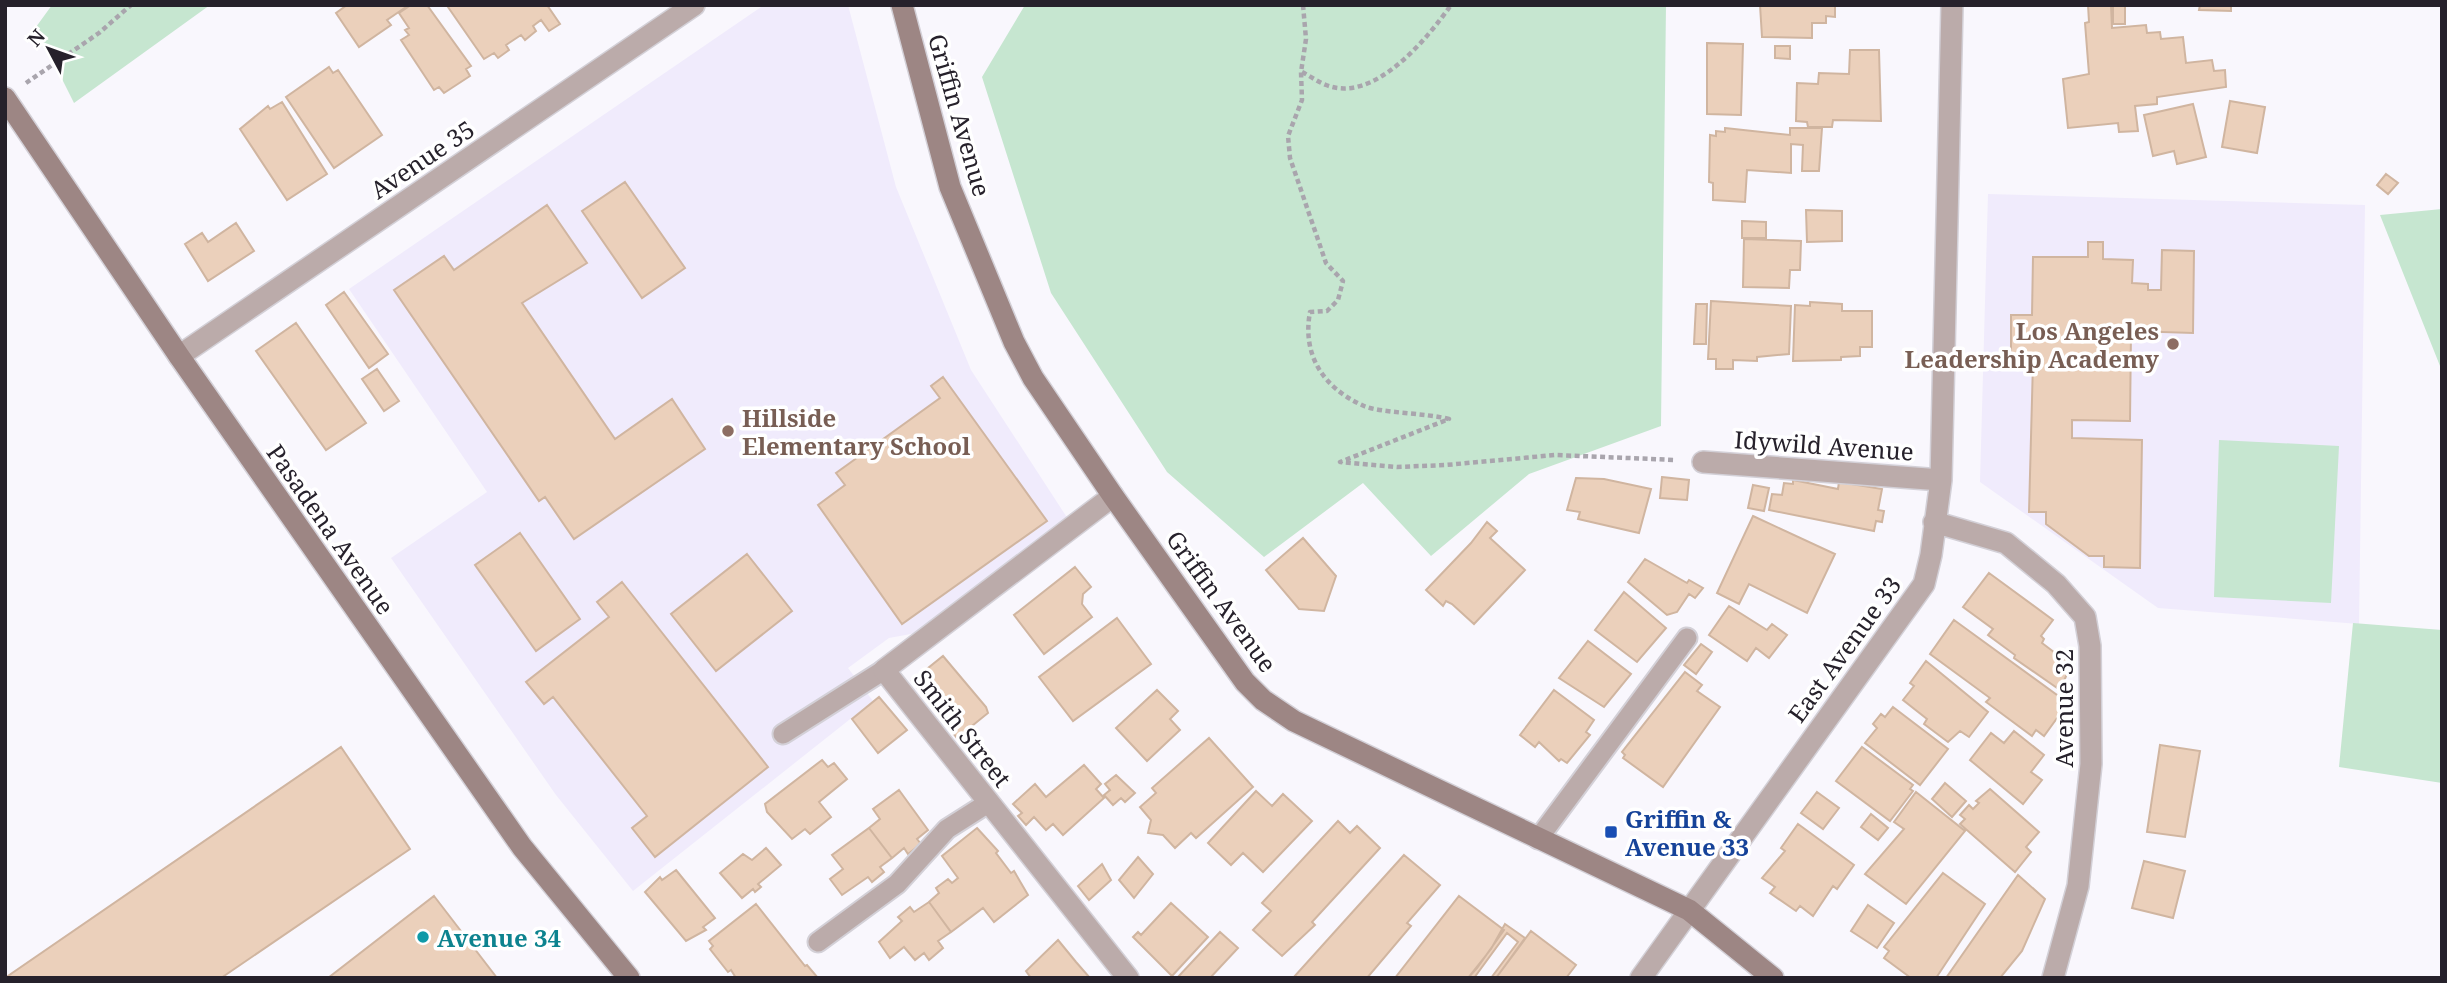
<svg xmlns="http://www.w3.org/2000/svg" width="2447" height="983" font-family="'Noto Serif',serif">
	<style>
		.education { fill: #f0ebfc }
		.green { fill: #c6e6d0 }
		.pier { fill: #f9f7fd }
		.building { fill: #ebd0bb; stroke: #d0b5a0; stroke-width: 2 }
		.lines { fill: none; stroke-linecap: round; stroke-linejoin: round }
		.lane-casing { stroke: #d3d0d7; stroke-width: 23 }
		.street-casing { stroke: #d3d0d7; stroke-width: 24 }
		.secondary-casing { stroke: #d3d0d7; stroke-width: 24 }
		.path { stroke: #a9a5ad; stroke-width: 4.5; stroke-dasharray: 5 3.5; stroke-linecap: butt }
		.lane { stroke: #bbabaa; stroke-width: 19 }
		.street { stroke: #bbabaa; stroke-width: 21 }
		.secondary { stroke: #9d8684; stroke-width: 21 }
		.education-dot { fill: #8d6e63; stroke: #fff; stroke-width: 2.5 }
		.transit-dot { fill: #1a4fb4; stroke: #fff; stroke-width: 2.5 }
		.culture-dot { fill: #0f9aa8; stroke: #fff; stroke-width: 2.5 }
		.labels { text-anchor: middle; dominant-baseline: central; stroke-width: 7; stroke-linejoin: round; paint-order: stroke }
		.street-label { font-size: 24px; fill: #26212b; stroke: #fff }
		.education-label { font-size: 24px; font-weight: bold; fill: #785e54; stroke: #fff; text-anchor: end }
		.transit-label { font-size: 24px; font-weight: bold; fill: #164399; stroke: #fff; text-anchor: start }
		.culture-label { font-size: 24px; font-weight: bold; fill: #0d838f; stroke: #fff; text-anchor: start }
	</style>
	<rect width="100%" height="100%" fill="#f9f7fd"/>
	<!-- education -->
	<path class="education" d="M764,5H848L896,187L971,370L1068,519L927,631L889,638L848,668L873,701L633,891L556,795L391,558L487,492L349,289Z
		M1988,194L2365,205L2359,624L2158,608L1980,482Z"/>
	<!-- green -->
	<path class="green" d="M52,5H210L74,103L36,27Z
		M1025,5H1666L1661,426L1529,474L1431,556L1363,483L1264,557L1167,472L1051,293L982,77Z
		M2442,209V371L2380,215Z
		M2219,440L2339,446L2331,603L2214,597Z
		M2353,623L2442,630V783L2339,767Z"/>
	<!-- pier -->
	<path class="pier" d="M5,5H20L30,23L5,55Z"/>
	<!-- building -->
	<path class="building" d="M347,5H405L406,7L387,20L391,25L359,47L336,13Z
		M411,5H427L471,66L466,69L470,76L444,93L439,87L434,90L401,40L409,35L405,30L409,28L399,13Z
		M451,5H547L560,24L549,31L541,20L533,26L536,31L525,40L521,35L506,45L509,50L498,58L494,53L484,59L448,7Z
		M1760,5H1835V17L1826,16V23H1812V38L1762,37Z
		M2088,5H2111L2112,28L2146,25L2147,33L2160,32L2161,39L2183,37L2186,63L2212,60L2214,71L2225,70L2226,87L2157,97V104L2135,106L2138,131L2119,132L2118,123L2068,128L2063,79L2089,74L2085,23L2089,22Z
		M2200,5H2231V11L2199,10Z
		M2113,6H2125V24H2113Z
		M1707,43L1743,44L1741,115L1707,114Z
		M1775,46H1790V59L1775,58Z
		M1850,50H1879L1881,121L1833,120L1832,127H1808L1807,122L1796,121L1797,83L1818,84L1819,73L1849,74Z
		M329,67L333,73L338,70L382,135L334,168L286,97Z
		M2230,101L2265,107L2257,153L2222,147Z
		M282,102L327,174L287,200L240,129L268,106L270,109Z
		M2193,104L2206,157L2177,164L2174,151L2153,156L2144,115Z
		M1725,128L1790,135V128H1822L1819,171H1802L1803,145L1791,144V173L1747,170L1745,202L1713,200V183L1709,182L1710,135L1716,136V131L1725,132Z
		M2386,174L2398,183L2388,194L2377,185Z
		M625,182L685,268L642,298L582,211Z
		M547,205L587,263L522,303L615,439L672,399L705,449L574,539L545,497L539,501L394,290L444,256L454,270Z
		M1806,210L1842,211V241L1807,242Z
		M1742,221L1766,222V238H1742Z
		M236,223L254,251L208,281L185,244L202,233L208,242Z
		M1744,239L1801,241L1800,270H1790L1789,288L1743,287Z
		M2088,242H2103V259L2133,260L2132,283L2148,284V290H2161L2162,250L2194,251L2193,333L2131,331L2130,421L2072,420V438L2142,440L2140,568L2104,567V556H2089L2046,524V512H2029L2033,362H2011V315H2032L2033,257H2088Z
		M344,292L388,354L369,368L326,305Z
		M1711,301L1791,306L1789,354L1757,357V361L1733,360V369H1716V359H1708Z
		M1810,302L1842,304V311H1872V347H1860V356L1841,357V360L1793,361L1795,305L1810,306Z
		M1696,304H1707L1706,344H1694Z
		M296,323L366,423L326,450L256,351Z
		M377,369L399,401L384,411L362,379Z
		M943,377L1047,521L902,624L818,505L845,485L836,473L940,398L931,386Z
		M1662,477L1689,480L1687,500L1660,498Z
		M1576,478L1604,479L1651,489L1639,533L1578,519L1580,512L1567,510Z
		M1793,480L1838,489L1839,482L1882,489L1878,510L1884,511L1882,522L1876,521L1874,531L1769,510L1772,494L1782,495L1784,483L1793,484Z
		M1753,485L1769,488L1764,511L1748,508Z
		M1753,516L1835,554L1807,613L1749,584L1739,604L1717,593Z
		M1487,522L1497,531L1490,538L1525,570L1474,624L1452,604L1446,601L1443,606L1426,590L1471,543Z
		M520,533L580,619L536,651L475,565Z
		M1303,538L1336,576L1324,611L1299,609L1266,570Z
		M747,554L792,611L716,671L671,614Z
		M1645,559L1687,583L1689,580L1703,588L1695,598L1689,594L1677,612L1667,615L1628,582Z
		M1075,567L1091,587L1083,594L1082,604L1092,617L1044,654L1014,615Z
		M1989,573L2053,620L2041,636L2044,639L2042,643L2071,665L2060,690L2014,658L2015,655L1988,635L1993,629L1963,607Z
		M622,582L768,767L655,857L632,828L647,816L553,697L544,704L526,682L609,617L597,602Z
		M1624,592L1666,628L1637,662L1595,630Z
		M1729,606L1767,630L1772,624L1787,635L1769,658L1756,648L1747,661L1709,635Z
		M1117,618L1151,664L1073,721L1039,677Z
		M1954,620L2068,703L2044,736L2036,730L2032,736L1986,702L1990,698L1930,654Z
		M1588,641L1631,674L1604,707L1559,678Z
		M1701,644L1712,652L1696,674L1684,665Z
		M943,656L986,707L988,713L957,738L912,681Z
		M1926,661L1988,712L1969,737L1960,731L1948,742L1924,724L1927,719L1903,700L1914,686L1910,683Z
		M1685,672L1702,685L1697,691L1720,707L1663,787L1623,758L1625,755L1622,752Z
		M1157,690L1178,711L1170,719L1180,730L1147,761L1116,728Z
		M1554,690L1594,720L1586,732L1590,735L1567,763L1561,759L1559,761L1539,742L1535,747L1520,735Z
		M879,697L907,730L878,753L852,719Z
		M1893,707L1948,749L1920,785L1865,743L1877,728L1873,724L1881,714L1885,717Z
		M2014,731L2044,755L2031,772L2042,780L2023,804L1970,760L1991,733L2004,743Z
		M1209,738L1253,787L1196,838L1191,833L1175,848L1163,835L1148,833L1151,820L1140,807L1156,793L1152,788Z
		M2160,745L2200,751L2185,837L2147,832Z
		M341,747L410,849L221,978H5Z
		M1862,747L1913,785L1910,789L1913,791L1890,821L1836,781Z
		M822,760L828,767L834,763L847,779L819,802L831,817L810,834L805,829L792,839L767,812L765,804Z
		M1084,765L1101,784L1096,789L1104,798L1063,835L1053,824L1046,830L1034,817L1026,825L1018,816L1022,813L1013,804L1035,784L1046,797Z
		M1116,775L1135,793L1125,802L1121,798L1113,805L1104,795L1110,790L1105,784Z
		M1945,783L1966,801L1952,817L1932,799Z
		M1990,789L2039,832L2026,847L2031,852L2015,872L1960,824L1965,819L1960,815L1969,805L1973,809L1979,803L1976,801Z
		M899,790L928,830L917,839L921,844L908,854L904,848L892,858L869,828L880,819L873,809Z
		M1256,791L1272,806L1283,794L1312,821L1263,872L1243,853L1231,865L1208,843Z
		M1817,792L1839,808L1823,829L1801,813Z
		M1916,792L1965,831L1906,904L1865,874L1904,829L1894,822Z
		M1871,814L1888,828L1878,840L1861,827Z
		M1338,821L1350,833L1357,826L1380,848L1312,922L1315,925L1282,956L1253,930L1271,911L1262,903Z
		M1798,824L1854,865L1837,889L1833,886L1813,916L1800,906L1796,911L1770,893L1775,887L1762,878L1785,851L1781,848Z
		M869,828L892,858L880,867L884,872L872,882L868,877L842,895L830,879L843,869L832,855Z
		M977,828L998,851L996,853L1011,873L1014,871L1028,895L994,922L983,908L951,932L929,902L939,893L936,888L948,879L952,883L958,878L942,856Z
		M766,848L781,865L758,884L761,887L755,892L753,889L742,898L720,873L743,854L752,860Z
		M1404,855L1440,885L1407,923L1411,926L1367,978H1293Z
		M1138,857L1153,874L1134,898L1119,880Z
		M2144,861L2185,871L2173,918L2132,908Z
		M1102,864L1111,880L1089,900L1078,886Z
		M676,870L715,918L703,927L706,930L686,941L645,892L660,877L662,880Z
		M1943,873L1985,904L1936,978H1911L1884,958L1889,951L1884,947Z
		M2018,875L2045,899L2022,951L2000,978H1946Z
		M434,896L497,978H328Z
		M1459,896L1504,930L1477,968L1468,978H1395Z
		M929,902L951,932L938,941L943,948L929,960L924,953L915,960L904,947L890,958L879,942L902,921L898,917L910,907L914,912Z
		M1171,903L1208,937L1172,976L1133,937L1138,932L1141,935Z
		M756,904L805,966L807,965L818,978H736L731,970L728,972L710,949L713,946L709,941Z
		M1868,905L1894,923L1877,948L1851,931Z
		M1505,924L1525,938L1496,978H1491L1518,942L1507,933L1474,978H1468L1491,949Z
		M1531,931L1576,965L1566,978H1496Z
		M1220,932L1238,948L1210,978H1177Z
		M1058,940L1076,962L1090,978H1031L1026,971Z"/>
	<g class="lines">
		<defs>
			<path id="lane" d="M783,734L884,670
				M1538,839L1687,638
				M818,942L897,884L947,829L988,803"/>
			<path id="street" d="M179,356L694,5
				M1703,462L1941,480
				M1113,496L884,670L1128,978
				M1934,522L2006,543L2056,584L2085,617L2090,646L2091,764L2078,886L2053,978
				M1641,978L1924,584L1931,555L1941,480L1952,5"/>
			<path id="secondary" d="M902,5L950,187L1014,342L1033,378L1113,496L1245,682L1263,700L1294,721L1689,910L1773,978
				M5,98L179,356L522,847L629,978"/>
		</defs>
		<!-- lane casing -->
		<use href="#lane" class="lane-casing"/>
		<!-- street casing -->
		<use href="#street" class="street-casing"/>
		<!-- secondary casing -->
		<use href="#secondary" class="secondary-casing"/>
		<!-- path -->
		<path class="path" d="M1303,5L1306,39L1301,72L1302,100L1288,136L1290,158L1326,263L1343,281L1338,300L1327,311L1310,312C1302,355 1323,388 1364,406C1380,413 1426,413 1449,419L1340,462L1397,467L1446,465L1555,455L1676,460
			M1302,72C1310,76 1318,82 1326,85C1374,104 1427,39 1451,5
			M26,83L99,33L131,5"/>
		<!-- lane -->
		<use href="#lane" class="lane"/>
		<!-- street -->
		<use href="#street" class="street"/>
		<!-- secondary -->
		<use href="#secondary" class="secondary"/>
	</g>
	<!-- markers -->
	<g class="education-dot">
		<circle cx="2173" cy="344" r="7"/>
		<circle cx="728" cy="431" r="7"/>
	</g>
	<rect class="transit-dot" x="1604" y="825" width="14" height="14" rx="3.5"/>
	<circle class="culture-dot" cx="423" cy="937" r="7"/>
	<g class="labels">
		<!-- street labels -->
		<g class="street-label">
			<text transform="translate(960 115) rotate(74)">Griffin Avenue</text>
			<text transform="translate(422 159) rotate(-34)">Avenue 35</text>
			<text transform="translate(1824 445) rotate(4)">Idywild Avenue</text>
			<text transform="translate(331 529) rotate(55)">Pasadena Avenue</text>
			<text transform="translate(1222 601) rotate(54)">Griffin Avenue</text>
			<text transform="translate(1844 649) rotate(-54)">East Avenue 33</text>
			<text transform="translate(2063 708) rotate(-90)">Avenue 32</text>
			<text transform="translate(963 728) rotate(52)">Smith Street</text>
		</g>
		<!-- education labels -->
		<g class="education-label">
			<text x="2159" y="330">Los Angeles<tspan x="2159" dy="28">Leadership Academy</tspan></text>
			<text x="742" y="417" text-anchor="start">Hillside<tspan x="742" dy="28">Elementary School</tspan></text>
		</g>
		<!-- transit labels -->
		<g class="transit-label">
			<text x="1625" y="818">Griffin &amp;<tspan x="1625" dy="28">Avenue 33</tspan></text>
		</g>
		<!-- culture labels -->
		<g class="culture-label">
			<text x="437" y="937">Avenue 34</text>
		</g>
	</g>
	<!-- border -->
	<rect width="2447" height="983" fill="none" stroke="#26212b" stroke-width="14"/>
	<!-- north arrow -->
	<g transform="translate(49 49) rotate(311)" stroke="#ffffff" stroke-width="5" paint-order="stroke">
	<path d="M0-5L12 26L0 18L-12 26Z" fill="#26212b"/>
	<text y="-10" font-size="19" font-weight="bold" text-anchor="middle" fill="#26212b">N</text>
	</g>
</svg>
